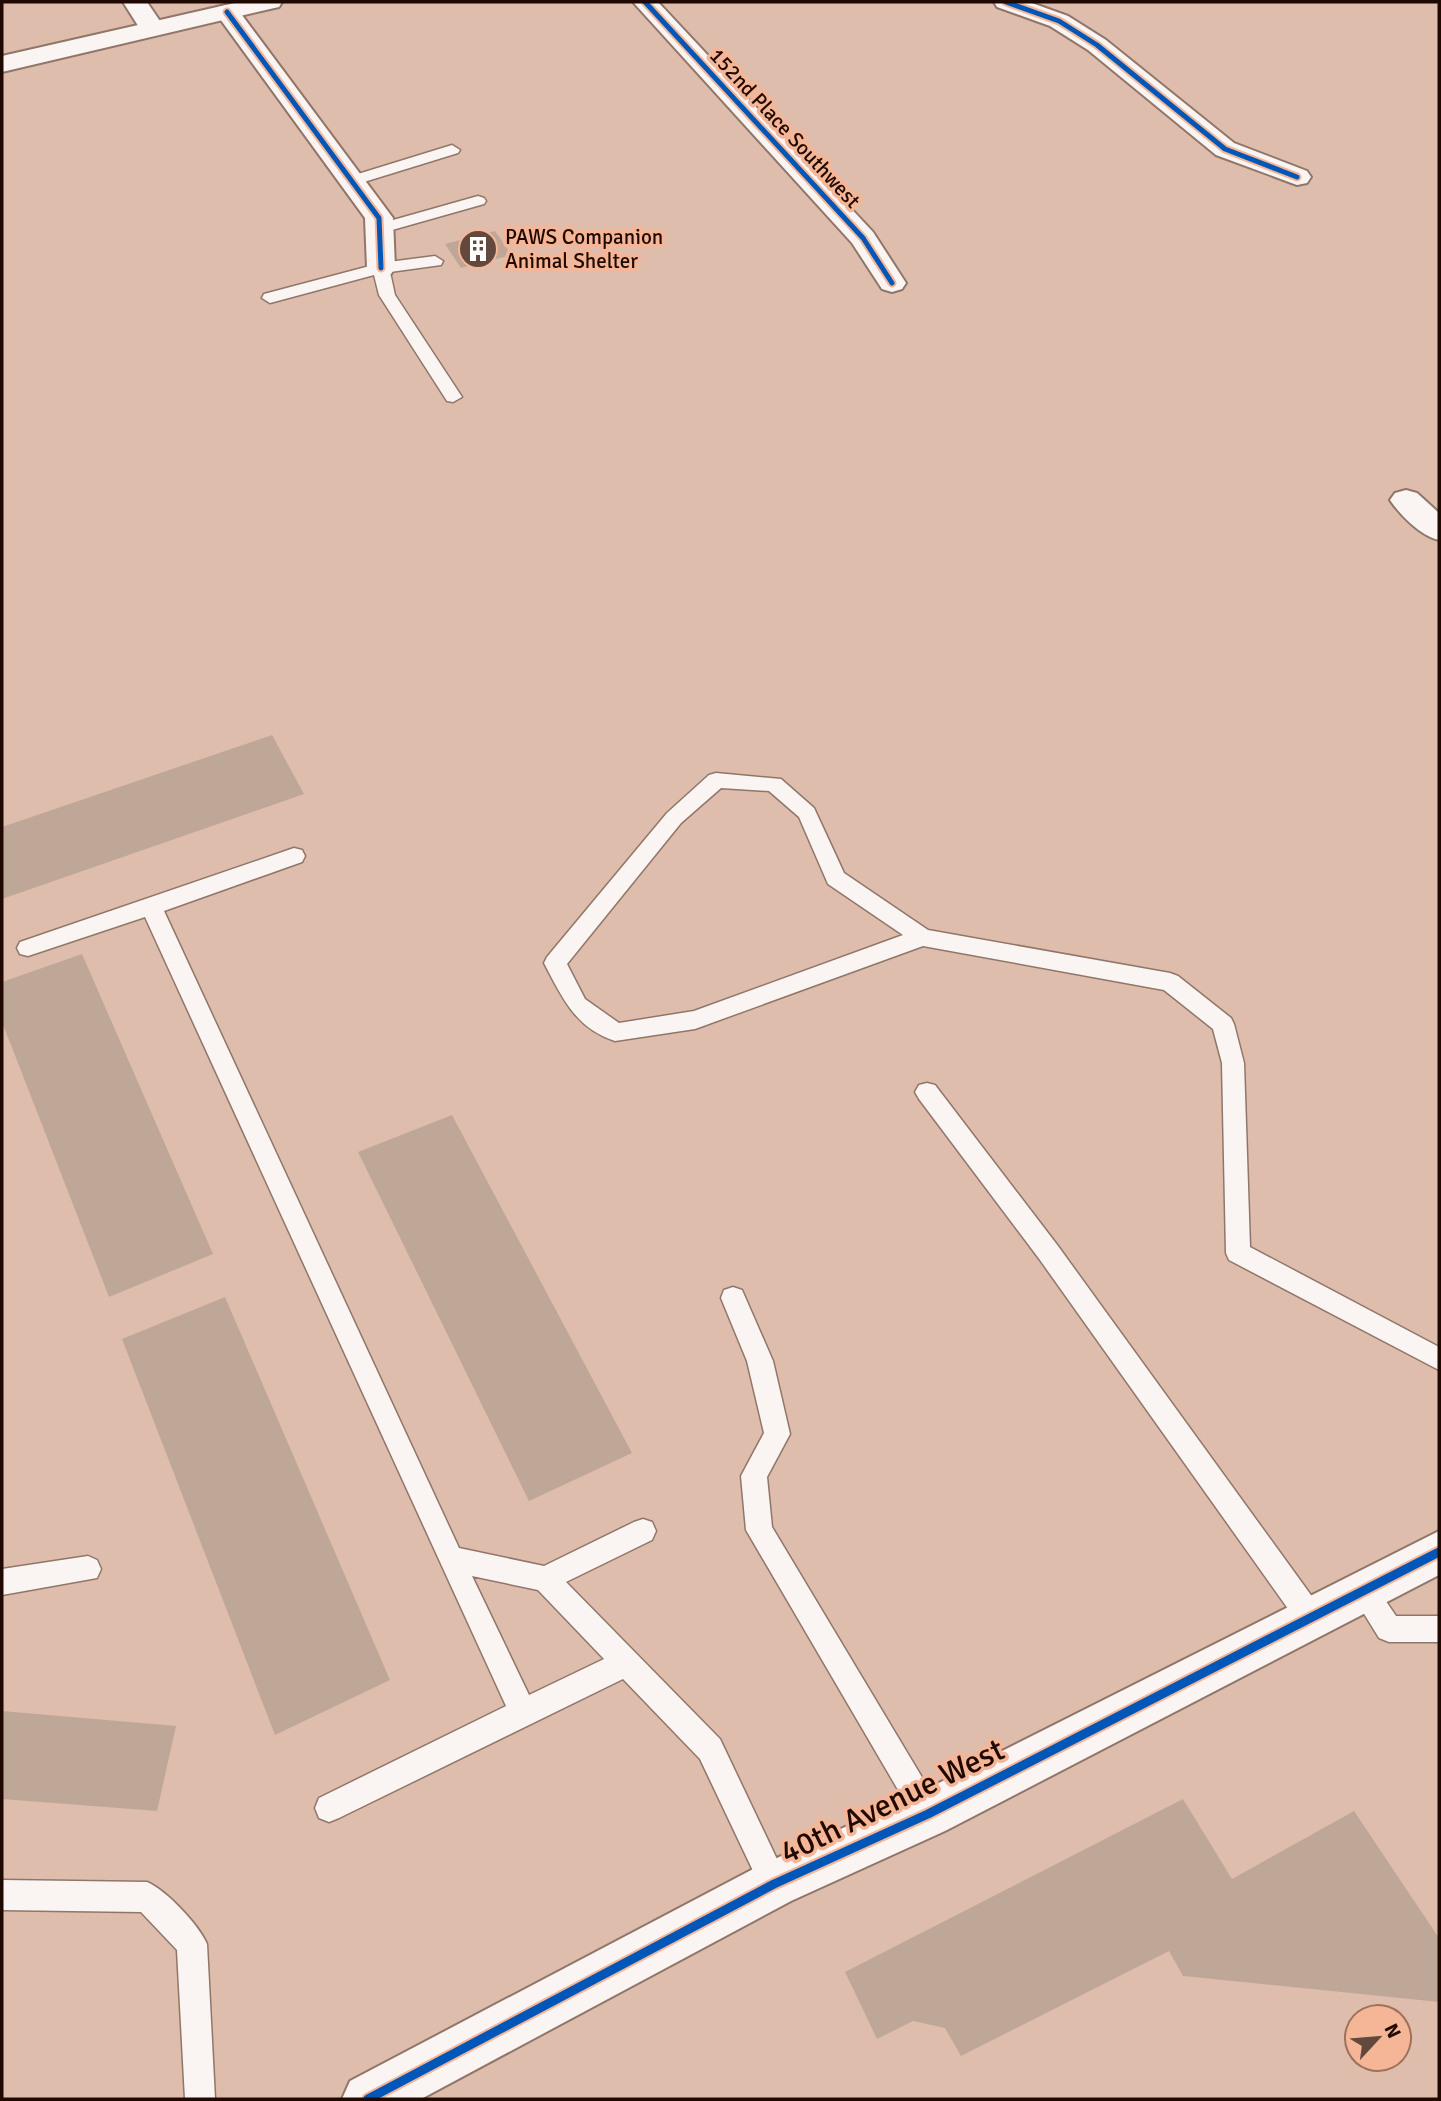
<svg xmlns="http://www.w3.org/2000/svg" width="1441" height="2101" font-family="Signika,sans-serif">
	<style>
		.building { fill: #bfa797 }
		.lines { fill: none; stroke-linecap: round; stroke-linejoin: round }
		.service-casing { stroke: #907669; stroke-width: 3 }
		.minor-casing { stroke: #907669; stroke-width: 4 }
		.tertiary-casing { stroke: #907669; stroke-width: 4 }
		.service { fill: #faf5f3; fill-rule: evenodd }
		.minor { fill: #faf5f3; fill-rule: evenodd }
		.tertiary { fill: #faf5f3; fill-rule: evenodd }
		.cycleway-far1-casing { stroke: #f5b697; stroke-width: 9 }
		.cycleway-casing { stroke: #f5b697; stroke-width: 13 }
		.cycleway-far1 { stroke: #0057b8; stroke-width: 5 }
		.cycleway { stroke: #0057b8; stroke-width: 9 }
		.labels { text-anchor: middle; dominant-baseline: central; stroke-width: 7; stroke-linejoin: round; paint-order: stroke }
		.far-street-label { font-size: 21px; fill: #1f0901; stroke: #f5b697 }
		.far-poi-label { font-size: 21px; fill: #1f0901; stroke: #f5b697; text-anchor: start }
		.near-street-label { font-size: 32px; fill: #1f0901; stroke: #f5b697 }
	</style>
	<rect width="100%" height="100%" fill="#dfbdad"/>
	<!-- building -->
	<path class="building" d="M495,231L512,255L461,268L445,244Z
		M272,735L304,794L2,899V827Z
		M82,954L213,1254L109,1297L2,1022V982Z
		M452,1115L632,1453L529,1501L358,1152Z
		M225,1297L390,1680L275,1735L122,1339Z
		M2,1711L176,1726L157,1811L2,1799Z
		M1183,1799L1232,1879L1354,1811L1439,1938V2002L1183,1976L1169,1951L961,2056L945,2028L913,2021L877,2039L845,1972Z"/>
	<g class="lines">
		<defs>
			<path id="service" d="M452,145L460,150L458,153L351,186L343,181L345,178Z
				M478,196L484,198L486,201L484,204L378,234L370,229L372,226Z
				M435,256L443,261L441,265L390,272L395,295L462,397L453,402L447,401L379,295L374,275L270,303L262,298L264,294L381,263Z
				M716,773L781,779L814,808L844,873L928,930L1170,973L1178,976L1231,1018L1234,1024L1244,1063L1250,1247L1439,1347V1370L1229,1260L1226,1253L1222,1063L1213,1029L1164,990L923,946L695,1029L615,1041C575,1028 562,997 544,963L547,957L667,813L709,775ZM721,788L769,791L799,817L828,884L903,935L694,1011L619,1023L585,999L567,964L681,823Z
				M294,848L302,850L305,856L302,862L164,911L459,1548L544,1566L634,1522L643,1519L652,1522L656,1531L652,1540L566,1582L720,1739L784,1874L789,1884L784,1894L774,1899L764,1894L700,1759L623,1679L339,1818L329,1822L319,1818L315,1808L319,1798L506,1706L145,917L28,956L20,954L17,948L20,942ZM472,1576L538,1590L604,1659L529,1695Z
				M927,1083L935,1085L1058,1246L1321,1609L1325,1618L1321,1627L1311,1631L1301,1627L1040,1260L919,1099L915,1092L919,1085Z
				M733,1287L742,1290L773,1361L790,1434L767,1477L772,1527L938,1804L942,1814L938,1824L928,1828L918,1824L746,1530L741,1476L764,1433L747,1361L721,1298L724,1290Z
				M88,1556L97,1560L101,1569L97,1578L2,1595V1569Z
				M1363,1578L1373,1582L1396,1616H1439V1642H1389L1379,1638L1350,1591L1353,1582Z
				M2,1880L147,1882C166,1890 199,1925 207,1944L215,2099H185L177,1950L141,1912L2,1910Z"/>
			<path id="minor" d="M123,2H147L164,27L160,32L151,35L142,32Z
				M633,2H658L873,232L906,283L902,289L892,292L882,289L852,243Z
				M994,2H1029L1068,16L1106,40L1234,143L1307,171L1311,177L1307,183L1297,185L1216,155L1088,50L1050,26L997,7Z
				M227,5L236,7L393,218L395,268L391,274L381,276L371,274L367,268L365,218L215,12L218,7Z
				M1406,490L1417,493L1439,513V540C1421,536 1401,516 1390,500L1395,493Z"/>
			<path id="tertiary" d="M239,2H282L279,7L270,9L2,72V56Z
				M1439,1531V1575L945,1831L791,1901L421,2099H342L350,2081L757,1867L911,1797Z"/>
		</defs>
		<!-- service casing -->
		<use href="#service" class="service-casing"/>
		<!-- minor casing -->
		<use href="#minor" class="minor-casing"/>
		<!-- tertiary casing -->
		<use href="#tertiary" class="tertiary-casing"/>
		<!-- service -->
		<use href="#service" class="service"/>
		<!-- minor -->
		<use href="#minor" class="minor"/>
		<!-- tertiary -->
		<use href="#tertiary" class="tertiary"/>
		<defs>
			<path id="cycleway-far1" d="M645,2L863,238L892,283
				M1006,2L1059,21L1097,45L1225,149L1297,177
				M227,12L379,218L381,268"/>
			<path id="cycleway" d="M368,2099L774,1884L928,1814L1439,1552"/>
		</defs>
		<!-- cycleway-far1 casing -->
		<use href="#cycleway-far1" class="cycleway-far1-casing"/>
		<!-- cycleway casing -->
		<use href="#cycleway" class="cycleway-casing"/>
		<!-- cycleway-far1 -->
		<use href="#cycleway-far1" class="cycleway-far1"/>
		<!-- cycleway -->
		<use href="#cycleway" class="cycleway"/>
	</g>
	<!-- icons -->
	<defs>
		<symbol id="building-disc" viewBox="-11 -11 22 22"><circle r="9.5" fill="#62483d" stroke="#f5b697"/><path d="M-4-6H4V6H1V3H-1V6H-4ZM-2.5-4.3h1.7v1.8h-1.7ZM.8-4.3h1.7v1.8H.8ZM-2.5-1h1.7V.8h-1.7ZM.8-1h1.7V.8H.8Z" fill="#fff"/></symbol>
	</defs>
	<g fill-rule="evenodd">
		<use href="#building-disc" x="456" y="227" width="44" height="44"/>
	</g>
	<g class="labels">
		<!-- far-street labels -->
		<g class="far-street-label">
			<text transform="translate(785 128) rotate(47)">152nd Place Southwest</text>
		</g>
		<!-- far-poi labels -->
		<g class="far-poi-label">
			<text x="505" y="237">PAWS Companion<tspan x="505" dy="24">Animal Shelter</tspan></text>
		</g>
		<!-- near-street labels -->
		<g class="near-street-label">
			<text transform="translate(892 1801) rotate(-26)">40th Avenue West</text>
		</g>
	</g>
	<!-- border -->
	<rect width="1441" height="2101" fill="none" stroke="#1f0901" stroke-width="7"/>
	<!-- north arrow -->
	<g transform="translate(1378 2038) rotate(64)"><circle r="33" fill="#f5b697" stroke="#9f715b" stroke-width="2"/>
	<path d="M0-5L12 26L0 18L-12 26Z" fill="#62483d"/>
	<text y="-10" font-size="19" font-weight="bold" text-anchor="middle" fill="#1f0901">N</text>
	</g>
</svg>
